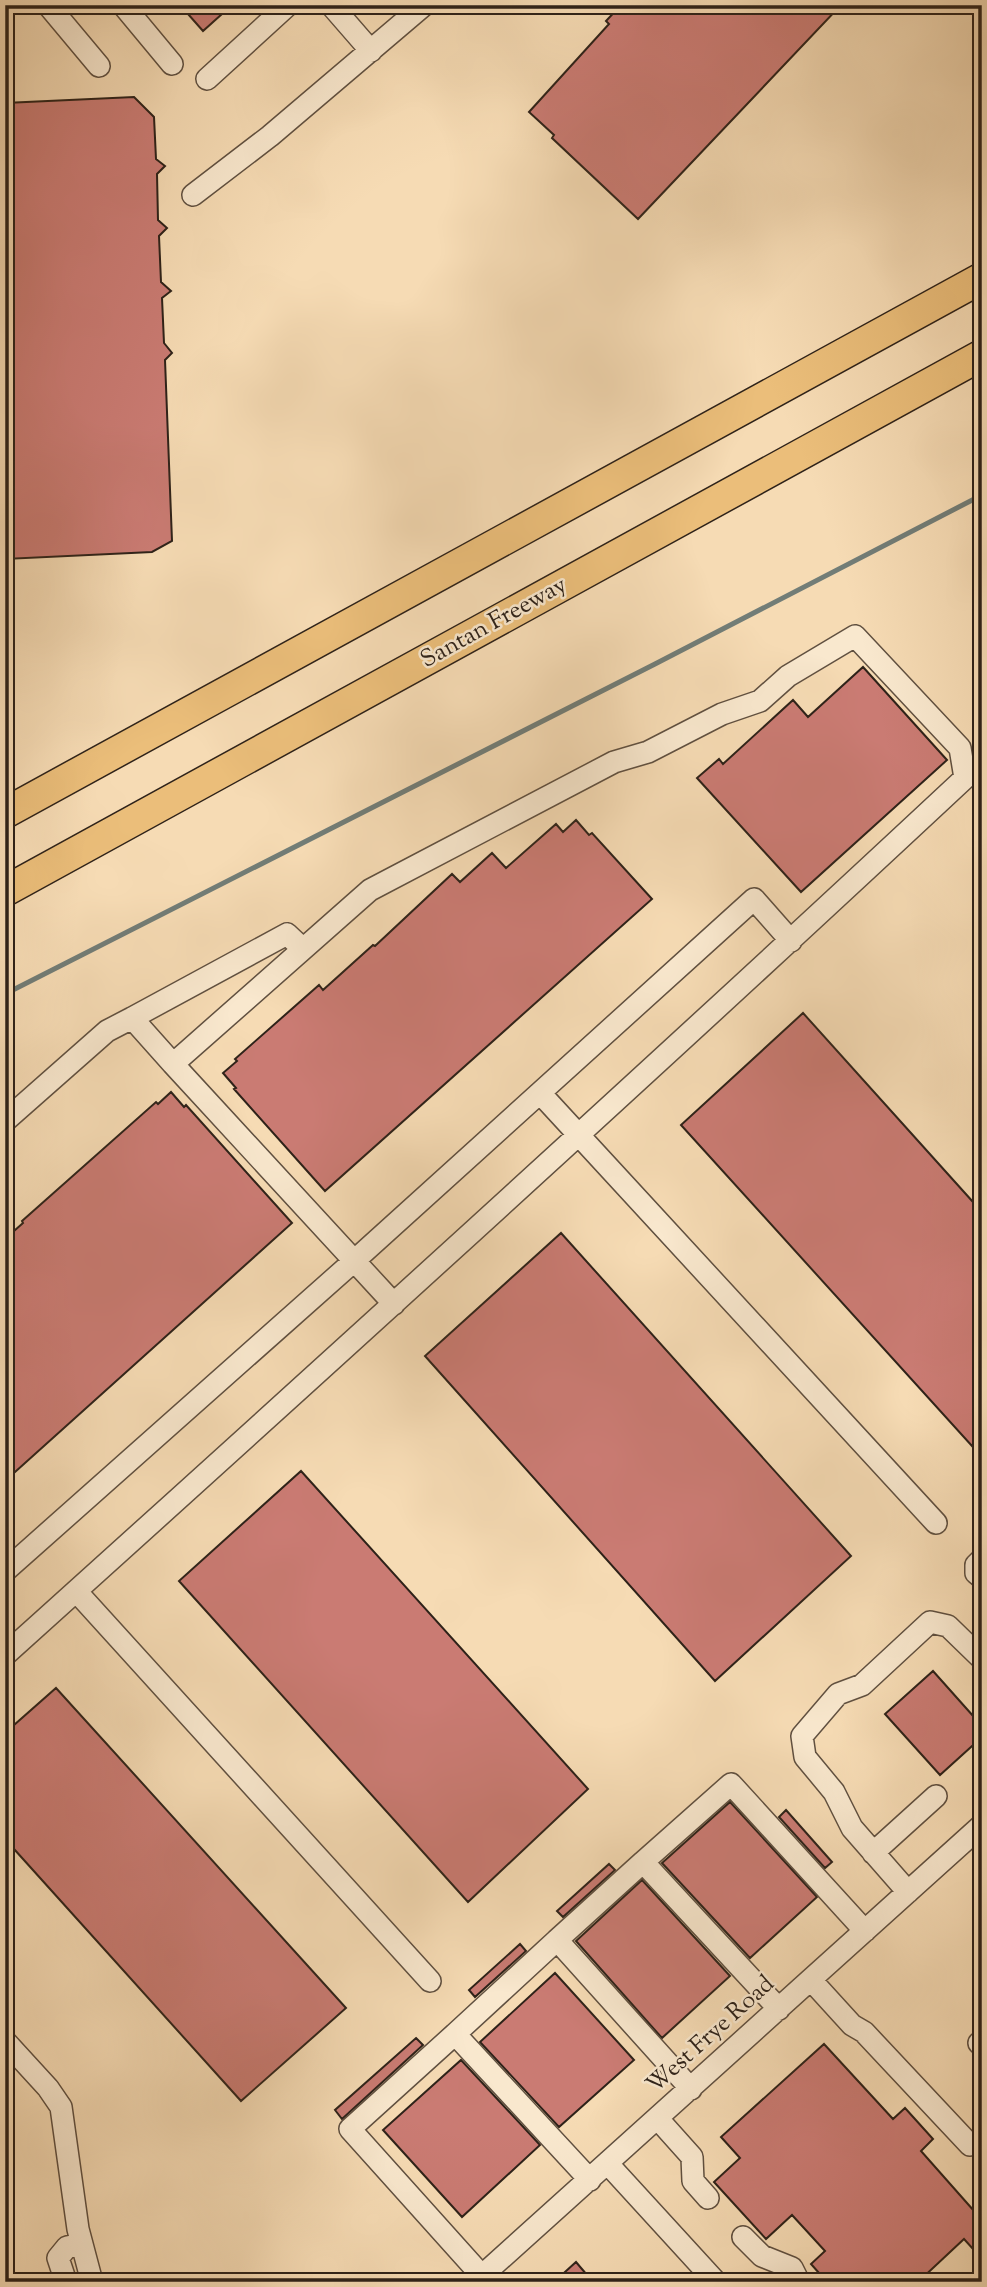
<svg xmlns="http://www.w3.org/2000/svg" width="987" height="2287" font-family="'Sorts Mill Goudy',serif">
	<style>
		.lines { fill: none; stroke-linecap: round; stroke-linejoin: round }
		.stream { stroke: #727d77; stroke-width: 5 }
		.building { fill: #ca7b73; stroke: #2e2219; stroke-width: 2 }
		.minor-casing { stroke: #605040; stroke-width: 24 }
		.highway-casing { stroke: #2e2219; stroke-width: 33 }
		.minor { stroke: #f9e8ce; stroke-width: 21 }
		.highway { stroke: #ebbe7a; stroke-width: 30 }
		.labels { text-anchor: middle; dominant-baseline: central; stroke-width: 5; stroke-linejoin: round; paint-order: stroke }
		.street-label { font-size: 24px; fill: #2e2219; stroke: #f9e8ce }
	</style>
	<rect width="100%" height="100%" fill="#f6dbb4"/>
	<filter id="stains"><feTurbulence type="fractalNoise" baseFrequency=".00286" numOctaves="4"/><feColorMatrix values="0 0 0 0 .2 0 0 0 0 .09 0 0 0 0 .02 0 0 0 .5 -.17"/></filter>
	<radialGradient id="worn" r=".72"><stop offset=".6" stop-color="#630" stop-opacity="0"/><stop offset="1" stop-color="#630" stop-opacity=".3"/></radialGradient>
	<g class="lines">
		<!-- stream -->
		<path class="stream" d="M5,994L655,664L982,495"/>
	</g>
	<!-- building -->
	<path class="building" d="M180,5H232L203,31Z
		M621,5H841L638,219L552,138L554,135L529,112L609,24L606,21Z
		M134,97L154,117L156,159L165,166L157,174L158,220L167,228L159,236L161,282L171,291L162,298L164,343L172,353L165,360L172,541L152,552L5,559V103Z
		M863,667L947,760L801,892L697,778L719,759L723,764L793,700L808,717Z
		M576,820L589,835L592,833L652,899L325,1191L234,1089L236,1088L223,1073L237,1061L235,1059L319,985L323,990L373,945L375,946L452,874L460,882L492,853L506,868L556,824L563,832Z
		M803,1013L982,1212V1436L972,1446L681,1125Z
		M171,1092L184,1107L186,1105L292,1223L5,1481V1239L23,1223L22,1221L156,1102L158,1104Z
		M561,1233L851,1556L715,1681L425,1356Z
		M301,1471L588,1789L468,1902L179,1581Z
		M933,1671L982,1726V1737L940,1775L885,1714Z
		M56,1688L346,2008L241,2101L5,1839V1733Z
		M730,1802L817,1897L750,1958L662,1863Z
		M786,1810L832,1862L825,1868L779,1817Z
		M609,1864L615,1870L563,1917L557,1911Z
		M642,1880L730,1976L662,2038L576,1941Z
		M520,1944L526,1951L475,1997L469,1990Z
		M555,1973L634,2060L559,2127L480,2042Z
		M416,2038L423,2045L342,2119L335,2110Z
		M824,2044L893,2119L905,2108L933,2139L921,2151L982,2220V2259L964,2239L918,2282H827L811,2264L825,2251L792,2215L766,2239L714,2182L740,2158L721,2137Z
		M461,2060L540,2145L462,2217L383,2130Z
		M576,2262L593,2282H554Z"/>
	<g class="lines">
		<defs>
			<path id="minor" d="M48,5L99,66
				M123,5L172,64
				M331,5L371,51
				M207,79L288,5
				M193,195L270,136L424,5
				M173,1064L132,1018L287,934L303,949
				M540,1093L936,1523
				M5,1121L107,1031L132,1018
				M982,1559L976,1565V1573L982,1578
				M5,1571L354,1261L754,899L791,941
				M76,1591L430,1981
				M5,1655C327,1365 648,1074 965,778L960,748L855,636L788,676L760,701L722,714L648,752L614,762L370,890L173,1064L394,1304
				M873,1853L936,1796
				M643,1862L557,1940L691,2089
				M908,1892L852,1828L834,1792L805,1757L802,1736L838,1694L862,1685L930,1622L948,1626L982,1659
				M557,1940L455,2034L590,2180
				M811,1980L852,2025L864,2032L970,2145
				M779,2009L643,1862L731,1784L865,1931
				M455,2034L350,2129L482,2276
				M5,2041L48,2088L61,2107L78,2229L92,2282
				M979,2043L982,2046
				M658,2119L692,2157L693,2181L708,2198
				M608,2164L716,2282
				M743,2237L762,2256L792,2268L799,2282
				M66,2282L58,2258L67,2247L82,2244
				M475,2282L982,1825"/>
			<path id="highway" d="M5,813L982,278
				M5,891L982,355"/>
		</defs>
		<!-- minor casing -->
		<use href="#minor" class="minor-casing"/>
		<!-- highway casing -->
		<use href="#highway" class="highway-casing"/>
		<!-- minor -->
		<use href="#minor" class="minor"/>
		<!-- highway -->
		<use href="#highway" class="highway"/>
	</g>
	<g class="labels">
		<!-- street labels -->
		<g class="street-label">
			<text transform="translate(494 623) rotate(-29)">Santan Freeway</text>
			<text transform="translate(711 2035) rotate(-42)">West Frye Road</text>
		</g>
	</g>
	<!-- margin -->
	<rect width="987" height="2287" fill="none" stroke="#f6dbb4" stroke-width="28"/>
	<rect x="7" y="7" width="973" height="2273" fill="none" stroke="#2e2219" stroke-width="3.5"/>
	<rect x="14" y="14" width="959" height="2259" fill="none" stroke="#2e2219" stroke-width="2"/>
	<rect width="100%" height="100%" filter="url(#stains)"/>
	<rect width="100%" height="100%" fill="url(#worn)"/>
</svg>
